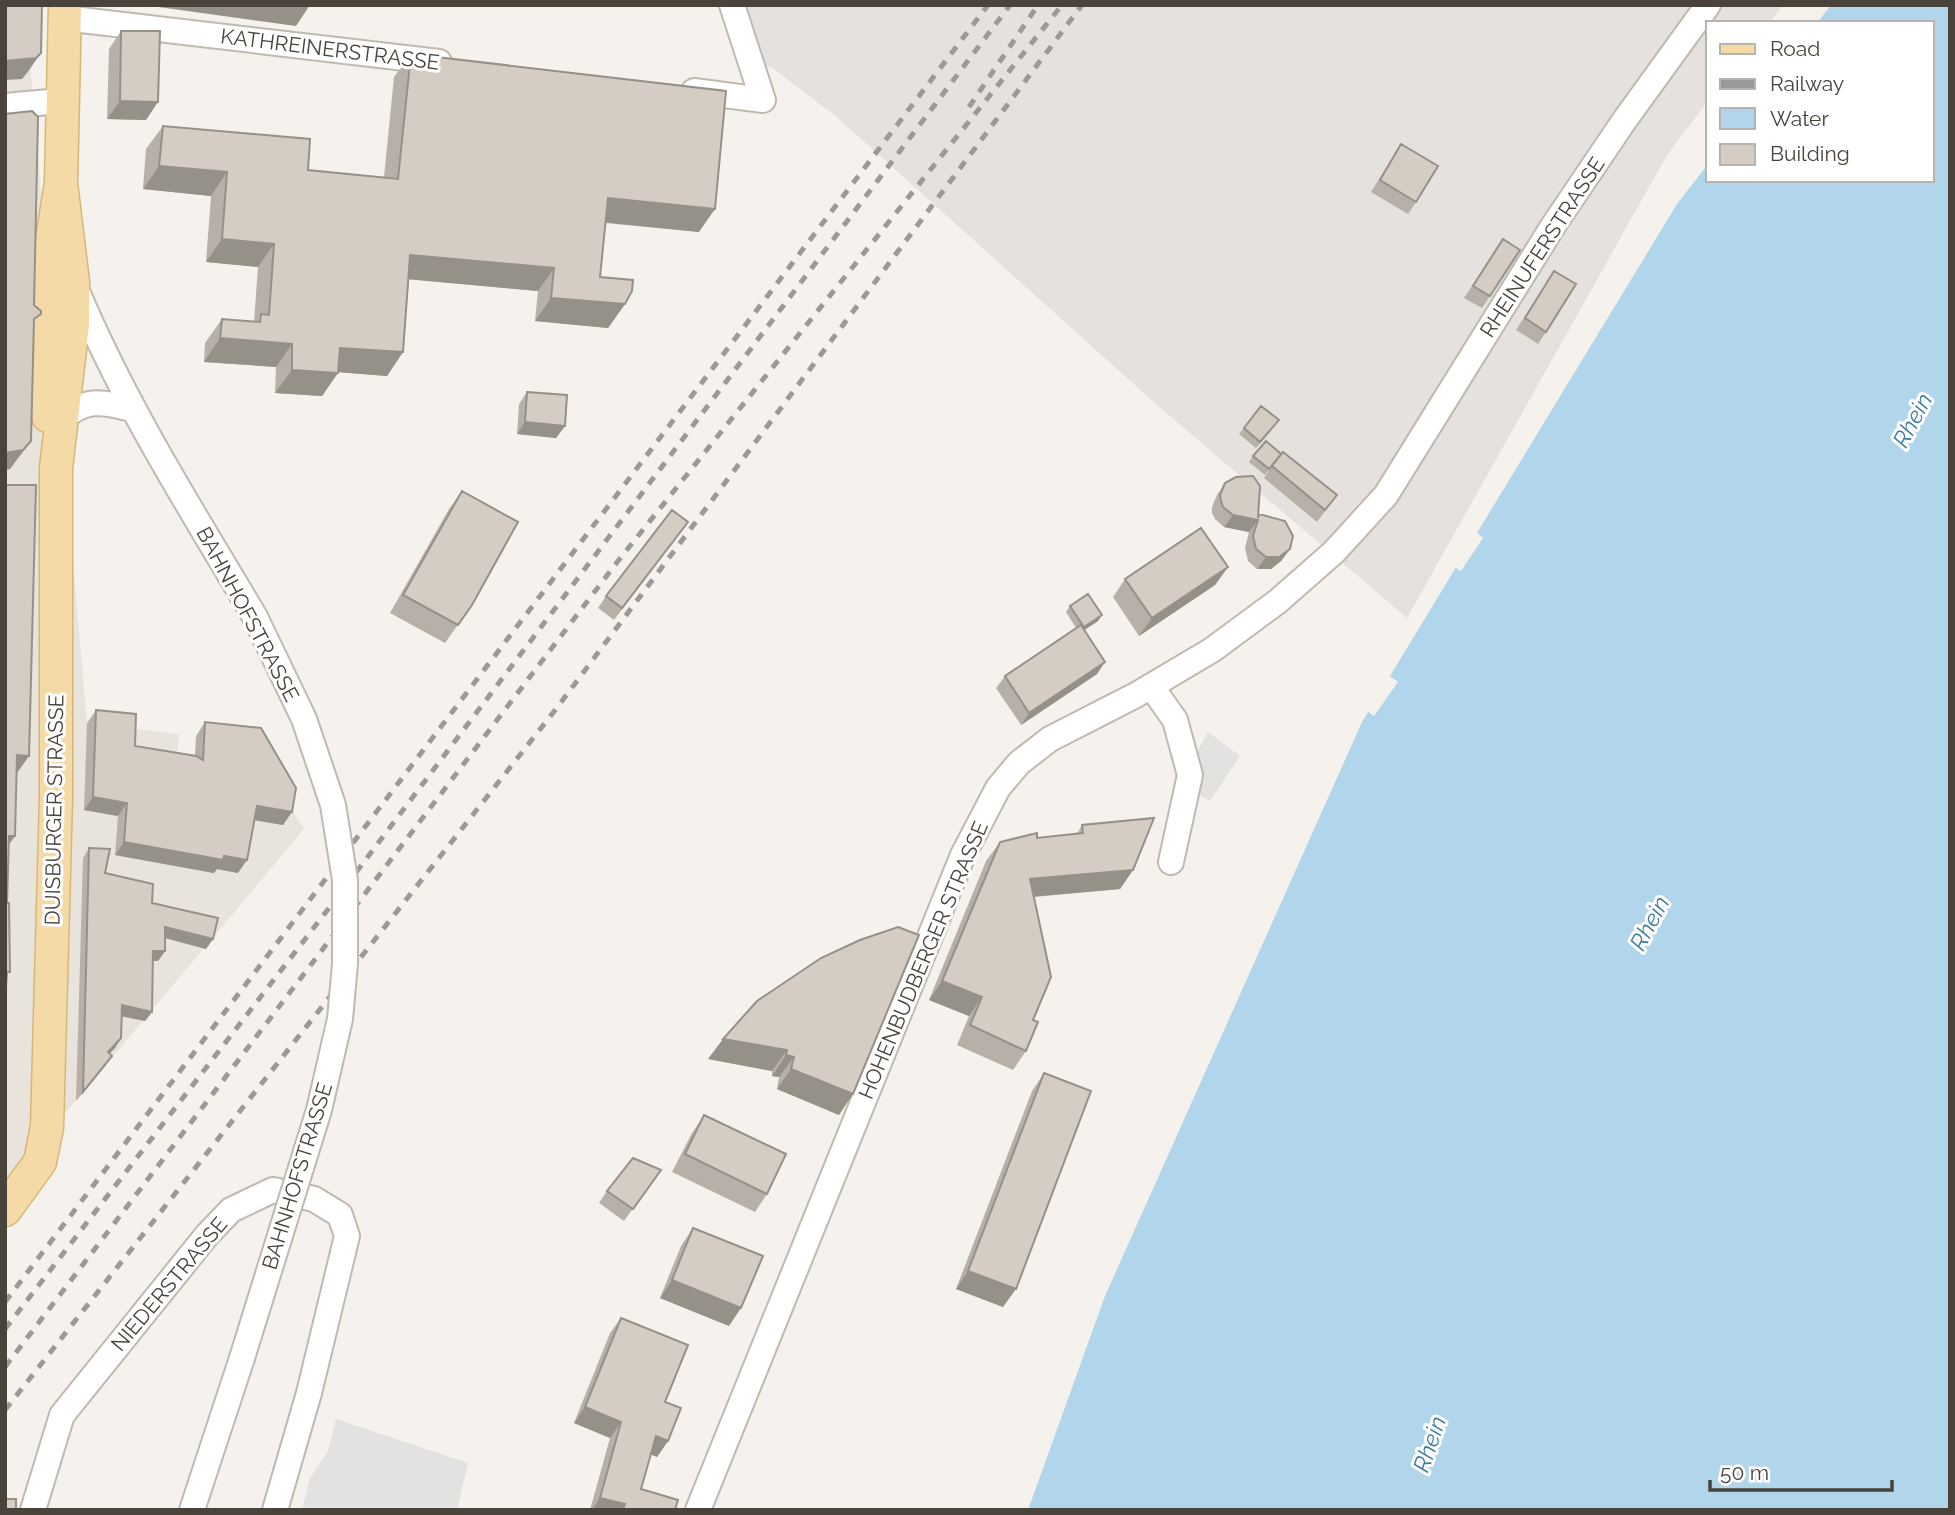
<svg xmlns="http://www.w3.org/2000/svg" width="1955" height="1515" font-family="Raleway,sans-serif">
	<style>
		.residential { fill: #e8e3db }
		.industrial { fill: #e5e1de }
		.parking { fill: #e4e2e0 }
		.water { fill: #b1d5ea }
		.pier { fill: #f5f2ed }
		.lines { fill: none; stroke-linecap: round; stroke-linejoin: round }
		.minor-casing { stroke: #bfb9b0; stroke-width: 28 }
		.major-casing { stroke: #d8b678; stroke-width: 35 }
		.minor { stroke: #fff; stroke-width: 24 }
		.major { stroke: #f4daa7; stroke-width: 32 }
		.rail { stroke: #9a9a9a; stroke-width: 5; stroke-dasharray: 9 9; stroke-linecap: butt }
		.minor-bridge-casing { stroke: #bfb9b0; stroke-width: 28; stroke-linecap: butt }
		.minor-bridge { stroke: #fff; stroke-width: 24 }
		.wall { fill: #b7b0a8 }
		.shaded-wall { fill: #959088 }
		.building { fill: #d5cdc3; stroke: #959088; stroke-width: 2 }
		.labels { text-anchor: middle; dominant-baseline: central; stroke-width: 6; stroke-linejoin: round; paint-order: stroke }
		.street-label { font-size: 21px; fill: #49433b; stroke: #fff }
		.water-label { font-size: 23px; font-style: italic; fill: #3d7ca2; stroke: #fff }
	</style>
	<rect width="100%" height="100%" fill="#f5f2ed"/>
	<!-- residential -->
	<path class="residential" d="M5,5H32L31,75L87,723L179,734L176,767L288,803L304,829L85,1090L5,1182Z"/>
	<!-- industrial -->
	<path class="industrial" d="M732,5H1783L1769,23H1708V101L1667,155L1407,618L1157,405L839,119L770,66L755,71Z"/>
	<!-- parking -->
	<path class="parking" d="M1208,732L1240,756L1210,801L1188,789V767Z
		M336,1419L468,1463L457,1510H302L310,1478L328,1451Z"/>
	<!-- water -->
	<path class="water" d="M1831,5H1950V1510H1028L1105,1296L1362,722L1677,204L1708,164V180H1932V23H1817Z"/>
	<!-- pier -->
	<path class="pier" d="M1474,530L1483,538L1461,571L1453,566Z
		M1387,674L1398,682L1374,716L1365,710Z"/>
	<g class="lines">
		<defs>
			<path id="minor" d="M64,18L439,62
				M694,91L763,100L732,5
				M5,106L61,101
				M76,289C125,406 191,509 255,617
				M60,421C83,398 102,401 131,409
				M1151,686L1175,720L1190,775L1171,862
				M33,1510L62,1415L207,1235L231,1210L273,1190L314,1199L340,1215L347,1236L309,1393L275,1510
				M192,1510L242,1358
				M698,1510L963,855L998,788L1019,763L1050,739L1136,695L1212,650L1277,602L1334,552L1386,495L1553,226L1624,121L1708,5"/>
			<path id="major" d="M48,416L45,361L48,265L61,183L65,5
				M5,1210L40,1162L47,1127L56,797V468L73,324V282L61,183"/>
		</defs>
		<!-- minor casing -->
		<use href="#minor" class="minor-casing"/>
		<!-- major casing -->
		<use href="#major" class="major-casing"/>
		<!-- minor -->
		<use href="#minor" class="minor"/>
		<!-- major -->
		<use href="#major" class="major"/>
		<!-- rail -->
		<path class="rail" d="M969,107L1038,5
			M5,1302L988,5
			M5,1329L339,895L1010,5
			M5,1367L618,561L1062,5
			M5,1410L556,709L1082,5"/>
		<defs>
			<path id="minor-bridge" d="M242,1358L319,1110L340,1019L345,964V880L333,805L304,719L255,617"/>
		</defs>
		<!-- minor-bridge casing -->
		<use href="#minor-bridge" class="minor-bridge-casing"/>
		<!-- minor-bridge -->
		<use href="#minor-bridge" class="minor-bridge"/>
	</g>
	<!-- wall -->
	<path class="wall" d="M121,31L146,120L107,119L109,49Z
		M411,54L699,232L605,223L600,277L625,304L608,328L535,321L538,291L409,279L403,352L387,376L338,372L322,396L275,393L276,367L204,362L205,343L222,319L254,322L258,267L206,262L211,196L143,189L146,149L163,126L308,170L384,177L394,77Z
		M1401,144L1416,202L1408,214L1371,192Z
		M1503,239L1490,296L1482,308L1464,298Z
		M1554,271L1546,332L1538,344L1516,330Z
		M527,392L565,426L556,438L517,434L519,404Z
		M1279,420L1256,448L1239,434L1244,428Z
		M1281,454L1265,475L1249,462L1253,456Z
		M1272,466L1337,495L1317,522L1264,478Z
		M1225,483L1290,549L1281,561L1271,569H1257L1248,561L1245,548L1249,532L1224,527L1215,519L1212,513V507L1217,495Z
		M462,491L472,605L445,643L390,613L449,509Z
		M679,534L614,620L598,608L606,596Z
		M1228,567L1215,585L1139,636L1113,597L1125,579Z
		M1070,606L1098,621L1084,630L1097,674L1021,725L996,688L1005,676L1076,628L1066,612Z
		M96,710L135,746L195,755L196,736L205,722L283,825L254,820L238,873L217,869L214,873L115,855L118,816L84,810L87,723Z
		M1082,825L1133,870L1120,889L1034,897L1033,1020L1026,1051L1013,1070L957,1045L969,1016L929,1000L986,861L1000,842L1077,834Z
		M89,848L105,873L152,903L213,939L206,949L165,938V951L158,961H153L152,1012L145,1021L122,1016L115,1048L109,1054L105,1066L76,1101L83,858Z
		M757,1001L839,1115L777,1089L779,1077L772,1076V1071L708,1059Z
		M1044,1073L1003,1307L956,1289L1032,1091Z
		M704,1115L767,1194L755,1212L672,1172L692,1133Z
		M661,1170L624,1221L599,1203L607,1191Z
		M693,1228L729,1326L660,1298L681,1246Z
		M621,1318L665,1402L668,1441L657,1457L651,1454L641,1489L675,1510H590L610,1438L574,1423L610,1333Z"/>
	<!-- shaded-wall -->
	<path class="shaded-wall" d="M144,5H310L296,26Z
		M41,53L27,73L22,79L5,80V61Z
		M120,101L158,102L146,120L107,119Z
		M159,166L227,172L211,196L143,189Z
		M608,198L715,209L699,232L592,221Z
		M222,239L274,244L258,267L206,262Z
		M410,255L554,268L538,291L394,278Z
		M551,298L625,304L608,328L535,321Z
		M220,338L292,344L276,367L204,362Z
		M340,348L403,352L387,376L323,371Z
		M292,370L338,373L322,396L275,393Z
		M525,422L565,426L556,438L517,434Z
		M31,441L10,469L5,470V453Z
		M1233,515L1258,520L1249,532L1224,527Z
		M1290,549L1281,561L1271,569H1257L1266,557Z
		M1228,567L1215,585L1139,636L1152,618Z
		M1102,615L1098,621L1080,633L1084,627Z
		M1105,662L1097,674L1021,725L1029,713Z
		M17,755L29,756L10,783Z
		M93,797L127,803L118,816L84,810Z
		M257,806L292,812L283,825L248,819Z
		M9,836H15L5,850Z
		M124,842L224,856L247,860L238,873L217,869L214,873L115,855Z
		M1133,870L1120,889L1017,898L1030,879Z
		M165,927L213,939L206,949L158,936Z
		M153,951H165L158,961L146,960Z
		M942,981L982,997L969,1016L929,1000Z
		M122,1005L152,1012L145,1021L115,1015Z
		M121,1038L115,1048L101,1062L108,1052Z
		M723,1039L787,1050L772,1071L708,1059Z
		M786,1055L794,1057L779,1077L772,1076Z
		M791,1069L853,1094L839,1115L777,1089Z
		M968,1271L1016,1289L1003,1307L956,1289Z
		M672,1280L741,1308L729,1326L660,1298Z
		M585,1407L621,1422L610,1438L574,1423Z
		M656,1436L668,1441L657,1457L645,1452Z
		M600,1498L625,1504L620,1510H592Z"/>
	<!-- building -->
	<path class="building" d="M5,5H42L41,53L36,58L5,61Z
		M121,31H160L158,102L120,101Z
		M411,54L726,91L715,209L608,198L600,277L633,280L632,291L625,304L551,298L554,268L410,255L403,352L340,348L338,373L292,370V344L220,338L222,319L260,322L261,314L269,315L274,244L222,239L227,172L159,166L163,126L310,139L308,170L398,179Z
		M32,111L38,117L34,305L41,311V314L34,319L31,441L23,450L5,453V114Z
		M1401,144L1438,166L1416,202L1380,180Z
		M1503,239L1520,250L1490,296L1473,286Z
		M1554,271L1576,284L1546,332L1525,318Z
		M527,392L567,395L565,426L525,422Z
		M1261,406L1279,420L1260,442L1244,428Z
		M1266,441L1281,454L1269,469L1253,456Z
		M1283,452L1337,495L1325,510L1272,466Z
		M1253,476L1260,486L1258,518L1259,514L1285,521L1293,536L1290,549L1279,557H1266L1256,549L1253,536L1258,520L1233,515L1223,507L1221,501L1220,495L1225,483L1236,477Z
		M5,485H36L29,756L17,755L15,836H9L7,903H9L10,972H7L5,1002Z
		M462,491L518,522L472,605L458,625L403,595Z
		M672,510L688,522L622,608L606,596Z
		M1201,528L1228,567L1152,618L1125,579Z
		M1088,594L1102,615L1084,627L1070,606Z
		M1081,625L1105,662L1029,713L1005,676Z
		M96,710L136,714L135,746L196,756L203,760L205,722L261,728L296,788L292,812L257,806L247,860L224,856L223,860L124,842L127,803L93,797Z
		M1154,818L1133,870L1030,879L1051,977L1033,1020L1038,1022L1026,1051L970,1025L982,997L942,981L1000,842L1037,833V838L1083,833L1082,825Z
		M89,848L110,849L105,873L153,884L152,903L218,918L213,939L165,927V951H153L152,1012L122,1005L121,1038L108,1052L112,1056L83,1092Z
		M898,927L919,935L853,1094L791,1069L794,1057L786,1055L787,1050L723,1039L757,1001L821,958L860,940Z
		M1044,1073L1091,1091L1016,1289L968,1271Z
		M704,1115L786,1154L767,1194L685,1154Z
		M633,1158L661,1170L633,1209L607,1191Z
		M693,1228L763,1256L741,1308L672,1280Z
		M621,1318L688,1345L665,1402L681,1408L668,1441L656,1436L641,1489L678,1500L675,1510H623L625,1504L600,1498L621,1422L585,1407Z
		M5,1499H16V1510H5Z"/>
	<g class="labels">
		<!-- street labels -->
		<g class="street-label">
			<text transform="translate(330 49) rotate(7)">KATHREINERSTRASSE</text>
			<text transform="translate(1542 247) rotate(-57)">RHEINUFERSTRASSE</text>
			<text transform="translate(248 614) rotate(62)">BAHNHOFSTRASSE</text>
			<text transform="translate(54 810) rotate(-89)">DUISBURGER STRASSE</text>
			<text transform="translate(923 960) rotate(-67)">HOHENBUDBERGER STRASSE</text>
			<text transform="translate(297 1176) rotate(-73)">BAHNHOFSTRASSE</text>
			<text transform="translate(169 1284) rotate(-50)">NIEDERSTRASSE</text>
		</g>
		<!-- water labels -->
		<g class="water-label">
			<text transform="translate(1912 420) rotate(-62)">Rhein</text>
			<text transform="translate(1649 923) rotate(-62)">Rhein</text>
			<text transform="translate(1429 1444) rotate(-71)">Rhein</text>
		</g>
	</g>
	<!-- border -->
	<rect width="1955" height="1515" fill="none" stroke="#49433b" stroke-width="14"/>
	<!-- legend -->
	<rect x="1706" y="21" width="228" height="161" fill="#ffffff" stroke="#b6b4b1" stroke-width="2"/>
	<rect x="1720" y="44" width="35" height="10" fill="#f4daa7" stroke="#b6b4b1" stroke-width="2"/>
	<text x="1770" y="56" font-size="21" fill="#49433b">Road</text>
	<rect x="1720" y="79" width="35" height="10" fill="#9a9a9a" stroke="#b6b4b1" stroke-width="2"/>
	<text x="1770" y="91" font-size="21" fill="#49433b">Railway</text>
	<rect x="1720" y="108" width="35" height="21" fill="#b1d5ea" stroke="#b6b4b1" stroke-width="2"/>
	<text x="1770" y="126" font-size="21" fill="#49433b">Water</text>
	<rect x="1720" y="144" width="35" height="21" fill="#d5cdc3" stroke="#b6b4b1" stroke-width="2"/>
	<text x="1770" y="161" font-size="21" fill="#49433b">Building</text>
	<!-- scale -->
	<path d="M1710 1480v10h182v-10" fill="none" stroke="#49433b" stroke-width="3.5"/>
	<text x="1720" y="1480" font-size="21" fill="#49433b" stroke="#ffffff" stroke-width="5" paint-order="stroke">50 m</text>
</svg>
